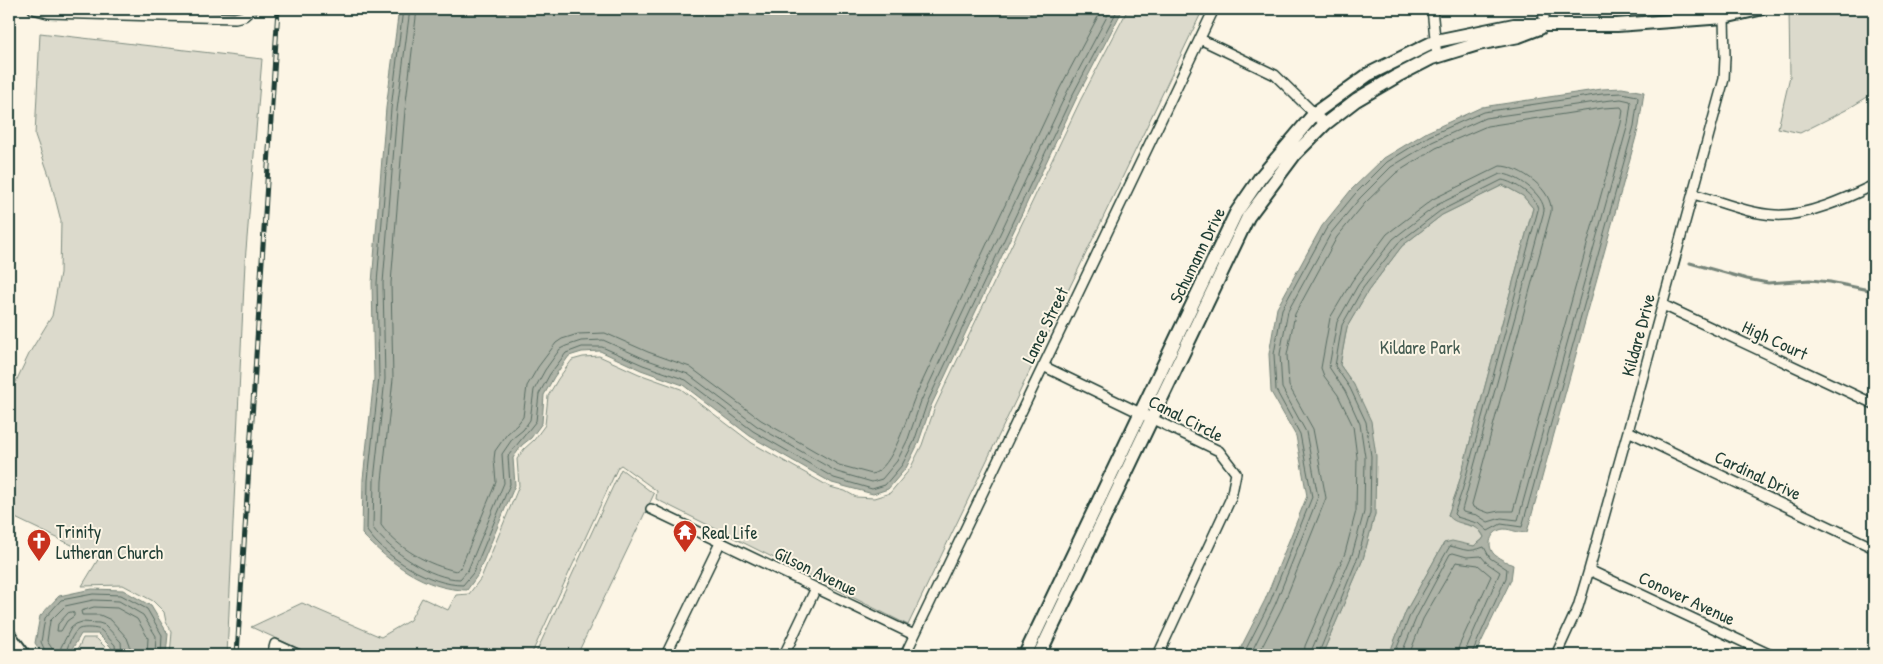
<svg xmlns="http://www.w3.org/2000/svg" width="1883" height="664" font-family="'Patrick Hand',sans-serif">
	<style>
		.green { fill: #dcdacc; stroke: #7e8c80 }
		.water { fill: #aeb3a7; stroke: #758479 }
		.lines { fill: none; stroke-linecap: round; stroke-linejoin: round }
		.shore { stroke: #586c62; stroke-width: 1 }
		.stream { stroke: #758479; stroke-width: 3 }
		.street-casing { stroke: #1f3d34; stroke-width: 12 }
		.secondary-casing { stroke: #1f3d34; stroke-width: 16 }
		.street { stroke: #fcf5e5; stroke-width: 9 }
		.secondary { stroke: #fcf5e5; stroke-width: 12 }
		.rail-casing { stroke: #1f3d34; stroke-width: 5 }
		.rail { stroke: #fcf5e5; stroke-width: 3; stroke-dasharray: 9; stroke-linecap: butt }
		.labels { text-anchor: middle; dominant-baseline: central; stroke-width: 4; stroke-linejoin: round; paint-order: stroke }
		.street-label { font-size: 18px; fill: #1f3d34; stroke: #fcf5e5 }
		.park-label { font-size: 18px; fill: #455c52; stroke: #fcf5e5 }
		.poi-label { font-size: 18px; fill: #1f3d34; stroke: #fcf5e5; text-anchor: start }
	</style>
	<rect width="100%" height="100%" fill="#fcf5e5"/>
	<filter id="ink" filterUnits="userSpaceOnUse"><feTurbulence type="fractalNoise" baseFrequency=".02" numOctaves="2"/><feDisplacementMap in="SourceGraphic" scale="10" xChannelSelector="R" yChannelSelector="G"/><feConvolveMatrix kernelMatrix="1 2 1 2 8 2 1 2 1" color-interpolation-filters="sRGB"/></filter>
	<g filter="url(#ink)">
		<!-- green -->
		<path class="green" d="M1128,9H1203L908,625L656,499L657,491L621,465L618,467L531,655H313L251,627L302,603L381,637L410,620L422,598L448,610L456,595L469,594L481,578L519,486L517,459L524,449L534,440L545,425L548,396L558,379L572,360L583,357L599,356L639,374L681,389L752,443L830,487L845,491L856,497L874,498L890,493L910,469L922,445L935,407L1081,99Z
			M1789,9H1874V93L1846,110L1800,133L1778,128L1790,76Z
			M40,33L262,59L245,262L227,655H170L172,632L166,622L164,612L153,601L123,585L82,586L99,558L9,515V396L30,352L52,316L60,273L61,221L50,178L35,135Z
			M1503,185L1523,196L1533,208L1457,490L1448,515L1464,524L1478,528L1484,537L1482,540L1474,546L1444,543L1406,611L1389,655H1322L1363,559L1375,514L1354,385L1340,365L1347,327L1368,291L1402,246L1442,215Z
			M621,469L654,494L577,655H535Z
			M83,638H96L107,649L106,654L75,655Z"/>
		<!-- water -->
		<path class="water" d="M399,9H1123L1077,97L931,406L918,444L906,468L888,489L873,494L832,483L750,436L683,385L641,370L600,351L582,352L569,356L554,377L544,395L542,423L531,438L522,445L513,458L515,485L477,576L467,590C425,590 390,563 362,534L363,479L374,378L372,283L386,108Z
			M1622,88L1644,92L1639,126L1527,532C1518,534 1512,529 1504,529C1492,530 1486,543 1493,553C1497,558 1507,562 1513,565L1511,580L1475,655H1389L1406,611L1444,543L1452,541L1474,546L1482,540L1484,537C1477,520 1457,528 1448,515L1457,490L1533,208L1523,196L1503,185L1442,215L1402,246L1368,291L1347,327L1340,365L1354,385L1371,421L1376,456L1375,514L1363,559L1322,655H1237L1265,600L1307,496L1296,436L1271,392L1269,354L1277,308L1322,226L1351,190L1384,158L1427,132L1482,107L1602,89Z
			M92,589L123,590L151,606L168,634L166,655H111V647L98,634H81L71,651V655H43L35,643L40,616L59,596Z"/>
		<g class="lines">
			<!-- shore -->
			<path class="shore" d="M403,9L391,109L377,283L379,378L368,480L367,531C386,558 430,585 463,585L473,573L510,484L508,456L536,421L539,394L550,374L566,353L582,347H602L643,365L686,380L753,431L834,478L872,489L885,485L902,465L914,442L927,403L1073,94L1118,9
				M410,9L397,110L383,283L385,379L374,480L373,528C390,551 431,579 460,579L468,570L504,483L502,454L513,438L523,430L530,420L534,390L545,370L560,349L566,346L581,341L603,340L645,359L688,374L757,426L837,472L872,482L882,479L897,461L908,439L921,401L1067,92L1111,9
				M417,9L405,110L391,283L393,379L382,481L381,525C398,549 429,565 456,571L461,567L496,482L494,459L495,451L507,434L517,425L523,417L527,386L538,367L556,343L562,339L578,334L605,333L648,352L690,367L761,420L839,465L872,474C893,469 907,416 915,397L1060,88L1102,9
				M72,612L74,613V616L67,621L61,631H57L58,624L68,613Z
				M47,655L41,642L45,618L61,600L93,594L121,595L147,609L162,635L161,655
				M53,655V650L47,641L50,621L65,606L93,600L119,601L143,615L156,636L155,655
				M60,655L61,647L71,628L76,624L82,622L99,623L105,625L121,642L122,655
				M66,655C66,648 73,632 79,629C85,627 96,628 101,630L115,645L116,655
				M129,655L130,646L127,638L111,620L100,615H82L81,611L94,607L117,608L137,619L148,638L147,655
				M1243,655L1270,602L1312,497L1300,434L1276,390L1274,354L1282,309L1326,229L1355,194L1387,162L1429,136L1483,112L1602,94L1622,93L1637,96L1638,98L1634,126L1522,527L1501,524L1488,531L1480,524L1457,517L1454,514L1462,491L1538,210C1537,196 1514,182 1502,180L1440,211L1398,243L1363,288L1342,325L1335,366L1350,388L1366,422L1371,456L1370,513L1358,557L1318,655
				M1250,655L1275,605L1318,497L1306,432L1282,388L1280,354L1288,311L1331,233L1360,198L1391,167L1432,142L1485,118L1603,101L1621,99L1630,101L1631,103L1628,124L1518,520L1501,518L1488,522L1477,515L1463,512L1462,510L1544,211C1545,195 1515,173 1500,174L1437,205L1393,239L1358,285L1337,322L1329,367L1345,391L1360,424L1365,457L1364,512L1352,555L1312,649L1311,655
				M1258,655L1282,608L1326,498L1313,429L1289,386L1287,355L1295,314L1337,237L1365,203L1396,173L1436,148L1487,126L1603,108L1621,107L1623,110L1621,123L1513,511H1499L1489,513L1473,507L1472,504L1551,212C1554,191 1520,166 1500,166L1433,199L1387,234L1352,281L1330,318L1321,368L1324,376L1338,395L1353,426L1357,457L1356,511L1345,553L1305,646L1304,655
				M1394,655L1411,613L1450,546C1467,550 1467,553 1484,547L1490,558L1507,569L1506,578L1471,655
				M1401,655L1417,616L1450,554L1453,553L1467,557L1481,556L1487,563L1500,572L1466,649L1465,655
				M1409,655L1423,619L1456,562L1478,565L1491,576L1459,646L1457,655"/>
			<!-- stream -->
			<path class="stream" d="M1690,263L1747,279L1768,283L1810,280L1830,282L1874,291"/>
			<defs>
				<path id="street" d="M33,9L48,13L235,18L244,16L252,9
					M1432,9L1437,57
					M1543,9L1545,26
					M1200,39L1275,75L1325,124
					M1693,194C1719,201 1749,214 1775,215C1806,217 1847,198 1874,185
					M1663,305L1874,404
					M1043,366L1219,451L1236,473L1231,498L1158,655
					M1628,431L1874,548
					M651,509L914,635
					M1589,570L1771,655
					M272,655L275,644L299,655
					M666,655L720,543
					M784,655L816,588
					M905,655L1214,9
					M1556,655L1578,607L1589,570L1628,431L1724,79L1725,57L1724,17"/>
				<path id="secondary" d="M9,635L24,655
					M1025,655L1236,213L1260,178L1315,113L1369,74L1436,41L1514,25H1617L1724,17L1759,9
					M1039,655L1248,217L1295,154L1325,124L1356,100L1397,76L1432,58L1478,44L1519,36L1540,28"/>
			</defs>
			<!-- street casing -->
			<use href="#street" class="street-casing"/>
			<!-- secondary casing -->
			<use href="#secondary" class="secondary-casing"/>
			<!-- street -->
			<use href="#street" class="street"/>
			<!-- secondary -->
			<use href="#secondary" class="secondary"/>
			<defs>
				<path id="rail" d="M237,655L278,9"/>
			</defs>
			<!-- rail casing -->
			<use href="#rail" class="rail-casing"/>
			<!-- rail -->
			<use href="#rail" class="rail"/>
		</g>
	</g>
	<!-- icons -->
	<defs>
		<symbol id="temple-pin" viewBox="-11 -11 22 30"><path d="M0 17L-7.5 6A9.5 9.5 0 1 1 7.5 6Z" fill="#c8321e" stroke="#fcf5e5"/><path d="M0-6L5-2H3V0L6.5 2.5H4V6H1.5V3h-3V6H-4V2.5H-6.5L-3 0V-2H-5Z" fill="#fff"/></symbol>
		<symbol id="church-pin" viewBox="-11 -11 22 30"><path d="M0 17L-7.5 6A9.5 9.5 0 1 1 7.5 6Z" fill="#c8321e" stroke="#fcf5e5"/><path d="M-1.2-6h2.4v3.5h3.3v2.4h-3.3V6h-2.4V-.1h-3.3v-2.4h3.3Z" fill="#fff"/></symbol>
	</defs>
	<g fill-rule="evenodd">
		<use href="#temple-pin" x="671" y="518" width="28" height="38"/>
		<use href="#church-pin" x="25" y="527" width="28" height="38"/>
	</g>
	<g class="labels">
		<!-- street labels -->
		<g class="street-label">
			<text transform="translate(1197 255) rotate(-64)">Schumann Drive</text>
			<text transform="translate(1045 325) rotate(-64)">Lance Street</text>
			<text transform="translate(1638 335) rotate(-75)">Kildare Drive</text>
			<text transform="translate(1775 340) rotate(25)">High Court</text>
			<text transform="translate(1186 418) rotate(27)">Canal Circle</text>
			<text transform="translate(1758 475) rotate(25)">Cardinal Drive</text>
			<text transform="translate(816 571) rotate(26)">Gilson Avenue</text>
			<text transform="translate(1687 598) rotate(25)">Conover Avenue</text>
		</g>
		<!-- park labels -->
		<g class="park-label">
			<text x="1420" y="347">Kildare Park</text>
		</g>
		<!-- poi labels -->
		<g class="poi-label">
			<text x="56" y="531">Trinity<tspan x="56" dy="21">Lutheran Church</tspan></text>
			<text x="702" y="532">Real Life</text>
		</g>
	</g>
	<!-- margin -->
	<rect width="1883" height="664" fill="none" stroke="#fcf5e5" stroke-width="30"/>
	<rect x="15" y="15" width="1853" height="634" fill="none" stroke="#1f3d34" stroke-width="2" filter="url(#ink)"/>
</svg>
